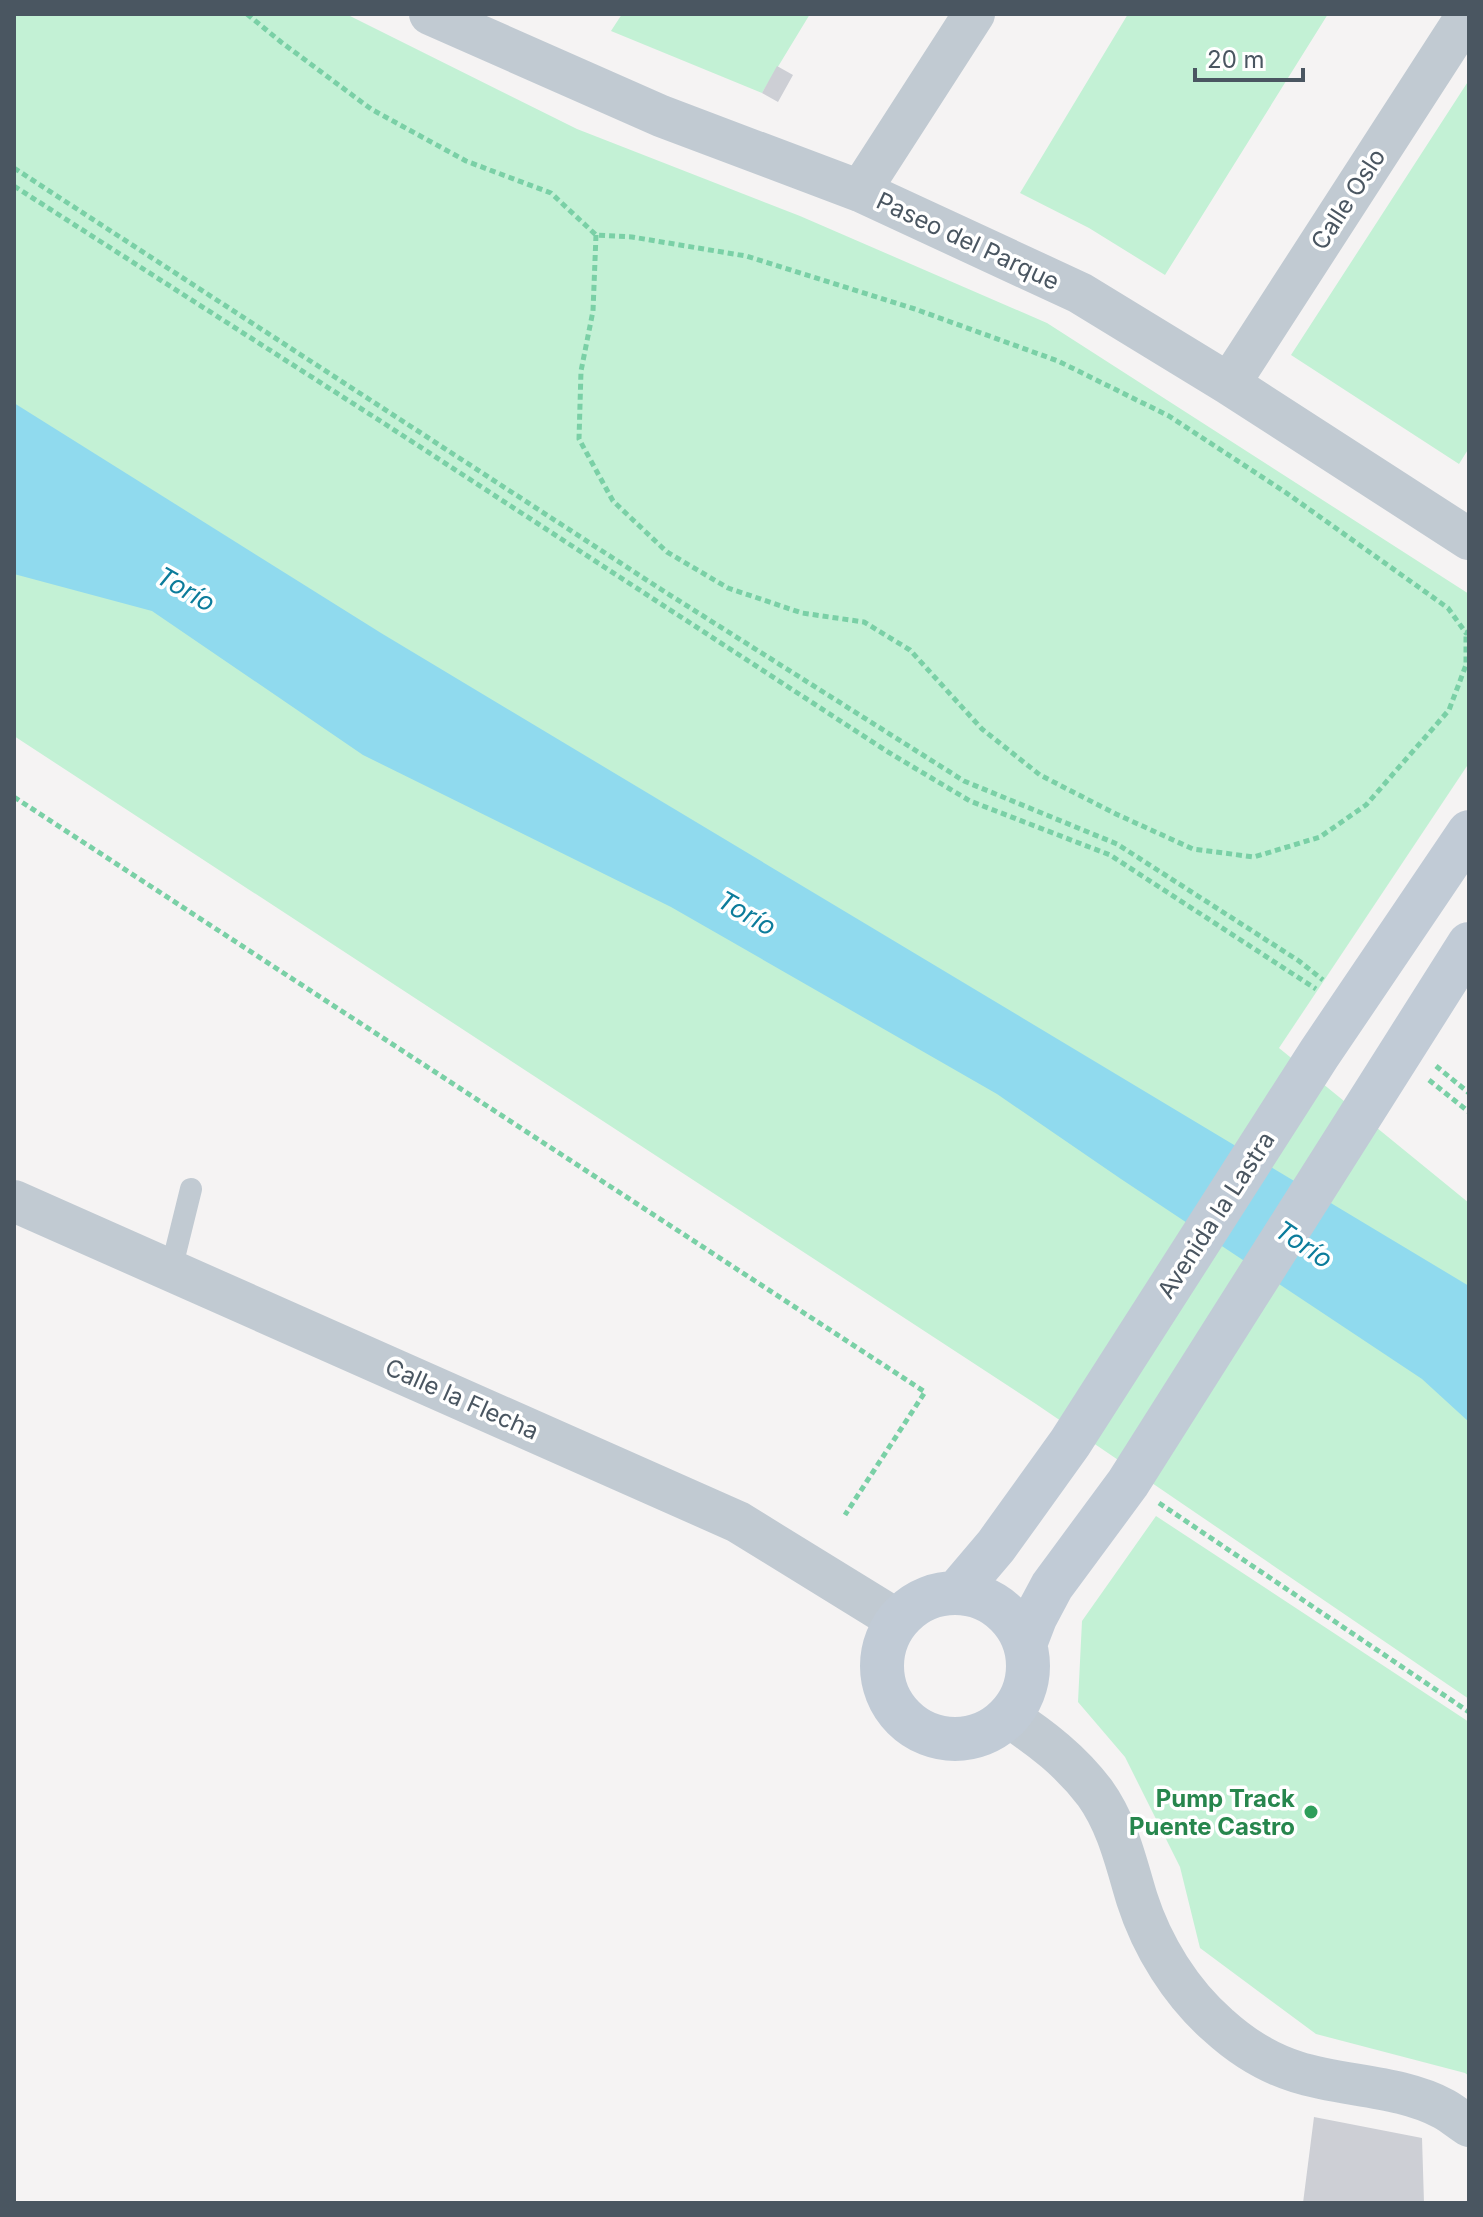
<svg xmlns="http://www.w3.org/2000/svg" width="1483" height="2217" font-family="Inter,sans-serif">
	<style>
		.green { fill: #c3f1d5 }
		.water { fill: #90daee }
		.building { fill: #cdcfd5 }
		.lines { fill: none; stroke-linecap: round; stroke-linejoin: round }
		.path { stroke: #7ad0a6; stroke-width: 5; stroke-dasharray: 6 4; stroke-linecap: butt }
		.lane { stroke: #c1cad2; stroke-width: 22 }
		.street { stroke: #c1cad2; stroke-width: 42 }
		.secondary { stroke: #c1cbd6; stroke-width: 44 }
		.leisure-dot { fill: #2e9e5b; stroke: #fff; stroke-width: 3 }
		.labels { text-anchor: middle; dominant-baseline: central; stroke-width: 7; stroke-linejoin: round; paint-order: stroke }
		.street-label { font-size: 24px; fill: #4a5661; stroke: #fff }
		.leisure-label { font-size: 24px; font-weight: bold; fill: #27864d; stroke: #fff; text-anchor: end }
		.water-label { font-size: 26px; font-style: italic; fill: #0c7c9b; stroke: #fff }
	</style>
	<rect width="100%" height="100%" fill="#f5f3f3"/>
	<!-- green -->
	<path class="green" d="M14,14H346L577,129L800,216L1047,323L1469,594V763L1279,1048L1469,1203V1699L1036,1404L14,736Z
		M622,14H810L762,93L611,31Z
		M1128,14H1328L1165,275L1089,228L1020,193Z
		M1469,80V448L1459,464L1291,355Z
		M1156,1516L1469,1722V2076L1465,2073L1316,2034L1200,1948L1180,1867L1125,1757L1078,1702L1082,1621Z"/>
	<!-- water -->
	<path class="water" d="M14,403L381,633L1469,1286V1422L1422,1379L1121,1179L997,1094L671,907L363,755L152,611L14,574Z"/>
	<!-- building -->
	<path class="building" d="M777,66L793,75L778,102L762,93Z
		M1314,2117L1422,2138L1424,2203H1303Z"/>
	<g class="lines">
		<!-- path -->
		<path class="path" d="M247,14L281,42L371,109L466,161L551,193L596,235L632,237L746,256L915,309L1058,361L1169,416L1285,492L1448,608L1466,633L1469,631
			M14,168L662,590L964,781L1117,844L1299,961L1323,980
			M14,186L385,424L888,752L970,801L1110,855L1316,989
			M596,235L593,311L581,371L579,439L613,501L667,552L728,588L802,613L864,622L910,650L982,729L1040,775L1116,814L1193,849L1254,857L1320,837L1366,805L1449,710L1466,665V633
			M14,797L925,1392L845,1515
			M1436,1066L1469,1093
			M1429,1080L1469,1112
			M1159,1503L1469,1712"/>
		<!-- lane -->
		<path class="lane" d="M171,1270L191,1189"/>
		<!-- street -->
		<path class="street" d="M430,14L661,116L860,191L1080,293L1229,384L1469,539
			M860,191L974,14
			M1229,384L1468,14
			M14,1201L738,1522L897,1620
			M1009,1717C1041,1738 1071,1761 1095,1793C1118,1825 1126,1863 1137,1899C1152,1946 1181,1993 1219,2026C1241,2046 1268,2063 1297,2072C1344,2087 1399,2085 1444,2109C1453,2114 1461,2121 1469,2126"/>
		<!-- secondary -->
		<path class="secondary" d="M957,1592L996,1546L1070,1443L1319,1054L1469,832
			M882 1666a73 73 0 1 1 146 0a73 73 0 1 1-146 0Z
			M1025,1644L1035,1618L1052,1586L1128,1483L1469,944"/>
	</g>
	<!-- markers -->
	<circle class="leisure-dot" cx="1311" cy="1812" r="8"/>
	<g class="labels">
		<!-- street labels -->
		<g class="street-label">
			<text transform="translate(1348 199) rotate(-57)">Calle Oslo</text>
			<text transform="translate(968 241) rotate(25)">Paseo del Parque</text>
			<text transform="translate(1216 1215) rotate(-57)">Avenida la Lastra</text>
			<text transform="translate(462 1399) rotate(24)">Calle la Flecha</text>
		</g>
		<!-- leisure labels -->
		<g class="leisure-label">
			<text x="1295" y="1798">Pump Track<tspan x="1295" dy="28">Puente Castro</tspan></text>
		</g>
		<!-- water labels -->
		<g class="water-label">
			<text transform="translate(186 589) rotate(30)">Torío</text>
			<text transform="translate(747 913) rotate(30)">Torío</text>
			<text transform="translate(1304 1244) rotate(34)">Torío</text>
		</g>
	</g>
	<!-- border -->
	<rect width="1483" height="2217" fill="none" stroke="#4a5661" stroke-width="32"/>
	<!-- scale -->
	<path d="M1195 68v12h108v-12" fill="none" stroke="#4a5661" stroke-width="4"/>
	<text x="1207" y="68" font-size="24" fill="#4a5661" stroke="#ffffff" stroke-width="6" paint-order="stroke">20 m</text>
</svg>
